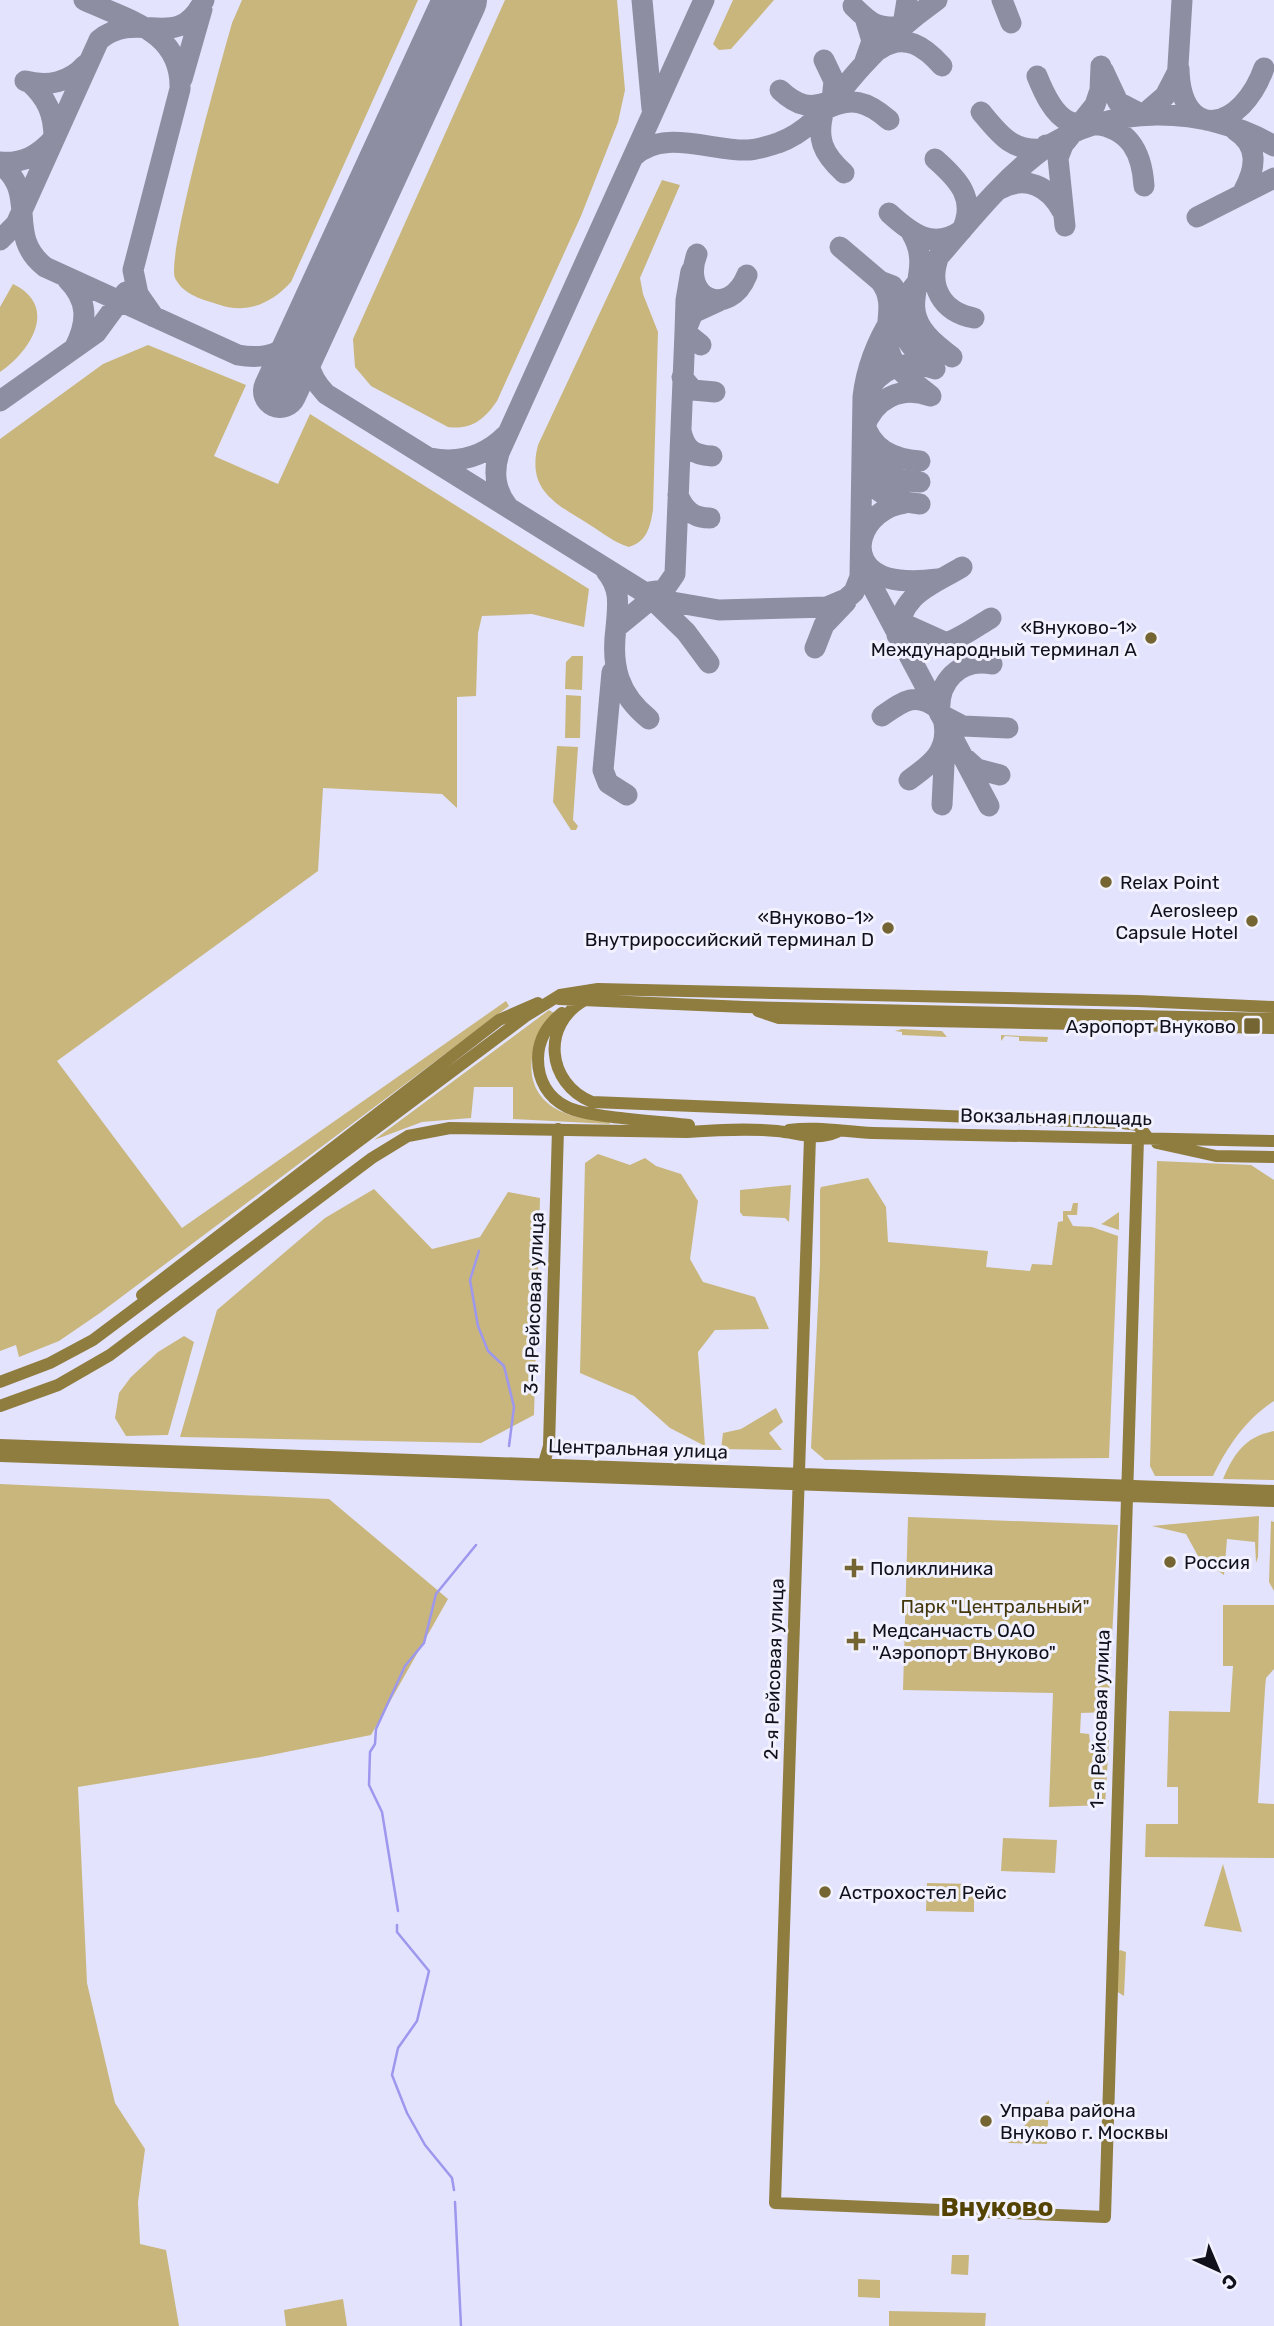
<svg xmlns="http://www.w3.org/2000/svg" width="1274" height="2326" font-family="Rubik,sans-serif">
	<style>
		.green { fill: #c8b67d }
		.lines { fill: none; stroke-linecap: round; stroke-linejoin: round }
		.stream { stroke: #9d97ed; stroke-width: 2.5 }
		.taxiway { stroke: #8e8ea2; stroke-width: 21 }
		.runway { stroke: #8e8ea2; stroke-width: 54 }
		.secondary { stroke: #8f7c3f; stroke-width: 12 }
		.poi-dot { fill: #746533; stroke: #f1f1ff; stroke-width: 2.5 }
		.labels { text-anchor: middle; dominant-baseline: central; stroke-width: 6; stroke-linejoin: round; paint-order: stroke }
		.poi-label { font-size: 19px; fill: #11111c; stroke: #f1f1ff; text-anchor: start }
		.street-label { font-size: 19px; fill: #11111c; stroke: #f1f1ff }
		.park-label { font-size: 19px; fill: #44370c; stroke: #f1f1ff }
		.district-label { font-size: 26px; font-weight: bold; fill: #544300; stroke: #f1f1ff }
	</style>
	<rect width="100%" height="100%" fill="#e3e3fe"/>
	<!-- green -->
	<path class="green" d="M242,0H418L291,282C272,303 248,314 220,305C204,300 183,295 175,278C166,256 222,59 232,23Z
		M505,0H617L625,90L618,122L581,216L497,401C484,420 471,430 448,427L371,386L355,367L353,339Z
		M733,0H774L731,49L719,50L713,44Z
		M662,180L680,185L640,278L643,294L658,332L653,510C650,528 647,541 629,547C615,543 603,533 590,525C557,504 526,491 538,445Z
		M13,284C59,306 31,351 0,372V307Z
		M148,345L246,385L214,456L278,484L310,414L589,589L584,627L532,614L482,616L478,633L476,696L457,697V808L442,794L323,788L318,871L57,1061L182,1228L506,1001L509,1006L100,1313L59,1341L19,1357L16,1345L0,1351V439L103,364Z
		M572,656H583L582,690L565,689L566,662Z
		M566,695L581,696L580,738H565Z
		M557,746L578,747L573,820L578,826L576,830H571L553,802Z
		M549,1010L554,1013C526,1044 518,1095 565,1113C578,1119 595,1119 609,1121L610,1124L513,1119V1087H474L471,1118L422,1122L374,1140Z
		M902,1029L942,1031L947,1037L902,1035V1032L895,1031Z
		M1001,1035L1048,1037L1047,1042L1019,1041V1037L1005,1036L1001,1041Z
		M598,1154L630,1165L645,1158L656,1166L681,1174L698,1201L690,1259L703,1282L755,1297L769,1329L715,1330L698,1352L705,1446L670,1428L634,1396L580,1373L585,1163Z
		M1157,1161L1251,1165L1274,1180V1401C1246,1419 1228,1446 1213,1476H1155L1150,1466Z
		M868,1178L886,1207L888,1242L988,1251L986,1267L1030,1271L1032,1264L1052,1265L1058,1222L1063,1221V1211H1071L1073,1203H1078L1077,1215H1067L1073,1226L1092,1227L1118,1236L1109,1458L825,1460L811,1448L820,1264V1190L821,1187Z
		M791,1185L789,1222L785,1218L743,1216L740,1212V1190Z
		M374,1189L432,1249L480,1237L508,1192L540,1198L534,1415L481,1443L180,1437L217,1310L325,1218Z
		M1119,1212V1230L1101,1224L1103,1223Z
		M184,1336L194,1342L168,1435L126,1436L115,1418L119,1393L131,1377L158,1352Z
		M776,1408L783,1422L769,1433L782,1450L721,1449L723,1433L741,1429Z
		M1274,1431V1480L1223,1479C1234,1453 1246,1436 1274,1431Z
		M0,1484L329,1499L448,1599L371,1735L261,1757L78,1787L87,1983L115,2103L145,2149L138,2202L140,2244L166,2250L179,2326H0Z
		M1259,1516L1258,1557L1256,1563L1255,1542L1227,1539L1224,1575L1198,1556L1186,1534L1152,1526Z
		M908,1517L1118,1525L1108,1712L1081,1713L1080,1733L1089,1734L1090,1742L1109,1740L1105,1805L1049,1807L1053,1693L903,1690Z
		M1271,1521L1274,1522V1591L1269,1582Z
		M1223,1605H1274V1669L1266,1678L1265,1689L1258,1803L1274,1804V1858L1145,1857L1146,1824H1178V1787H1167L1169,1711L1230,1712L1233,1666H1223Z
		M1003,1838L1057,1840L1055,1873L1001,1871Z
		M1223,1864L1242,1932L1204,1926Z
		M927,1883L974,1884V1912L926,1911Z
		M1120,1950L1126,1952L1124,1996L1116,1991V1954Z
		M1049,2100L1047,2144L1008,2143Z
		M952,2255H969L968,2275L951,2274Z
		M858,2279L880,2280V2298L858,2297Z
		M343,2299L347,2326H286L284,2310Z
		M889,2311L986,2313L985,2326H889Z"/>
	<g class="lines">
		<!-- stream -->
		<path class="stream" d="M479,1251L470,1280L478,1326L488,1351L504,1366L514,1407L509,1446
			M398,1911L382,1812L369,1785L370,1752L375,1744L376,1729L405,1666L424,1643L436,1594L476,1545
			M397,1925V1932L429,1971L417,2021L398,2048L392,2075L407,2113L425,2145L452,2178L454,2190
			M455,2202L461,2326"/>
		<!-- taxiway -->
		<path class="taxiway" d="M84,0C127,20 182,31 180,89L133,270L138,294L154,317
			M642,0L652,109
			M1002,0L1011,23
			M853,6C870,23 879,31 903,25L907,0
			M880,49C905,32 925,47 942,66
			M865,61L872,41L866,21
			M1179,69C1181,144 1242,131 1264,68
			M1103,70L1118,102L1143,115L1165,96L1179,69
			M1037,76C1043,91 1053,114 1068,121C1077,125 1086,123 1095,124C1131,129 1142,154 1144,186
			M182,79L202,9
			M25,81C48,87 70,82 85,65
			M1177,82L1182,0
			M780,90C797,106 811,110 832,100L834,81L824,60
			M981,112C1000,135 1012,152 1044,149L1046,145
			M1235,130C1259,145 1256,168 1244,190
			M633,157C662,128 711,151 747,150C757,150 768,146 778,143C818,129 840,88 868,60C889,37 912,18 937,0
			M0,162C23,164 39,155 54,138C54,114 47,98 29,82
			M0,164C40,194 4,235 45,267L238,355C270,361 289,350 309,326
			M844,173C822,153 816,138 824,110C851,96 867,101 889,120
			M1000,189C1026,175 1049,186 1062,211
			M889,213C911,233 933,251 962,230C977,199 958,179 935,159
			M1197,217L1274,178
			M1065,226L1058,158L1063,145L1095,105L1100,90L1101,66
			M912,234C934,271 900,299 923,330C930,341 942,349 952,357
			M0,240L16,224L99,40C140,7 177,55 204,0
			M840,247L880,281L893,286
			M697,254C680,298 729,320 747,275
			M939,256C927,286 942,312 974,318
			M691,271L686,300L685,332L701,345
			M67,279C88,300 88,321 75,347
			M880,281C900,306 878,331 892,358C899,373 918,385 931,396
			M905,299C896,336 908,345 934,368
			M311,324C305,353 305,372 326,394L655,599L719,610L827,607L846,599L854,592L860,577L863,397C870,335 908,292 948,246C977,212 1005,178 1041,151C1106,103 1206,105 1274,146
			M682,377L693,390L715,392
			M864,396C881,367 905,358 935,369
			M0,401L96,333L126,292
			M864,422C871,449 893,459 920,461
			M864,428C874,399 901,385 930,396
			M681,431C685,449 693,455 712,456
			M865,451C879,474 894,481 920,482
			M430,458C459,464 485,456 506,435
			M863,464C870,495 893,501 920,504
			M678,495C684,510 693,518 710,518
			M905,503C863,508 840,563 888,578C903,582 923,581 938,579
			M508,507C495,490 493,473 499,453L704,0
			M861,565L989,806
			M962,567C929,587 902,593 897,635C929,663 961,636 991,618
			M606,571C621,589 618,605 616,628
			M643,593L664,590L675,574L685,332L693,313L719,301
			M653,600L686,632L709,663
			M889,617L949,644
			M815,648L824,625L846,602
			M992,664C959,658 937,682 940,714L963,726L1008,728
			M612,672L603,770L608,783L627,795
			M882,716C902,702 915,691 937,708
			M649,719C618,694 611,666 616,628L661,591
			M966,759L977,769L1000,775
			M909,780C930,765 949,752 944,723
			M942,805L945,744"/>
		<!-- runway -->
		<path class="runway" d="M280,391L460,0"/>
		<!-- secondary -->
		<path class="secondary" d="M559,999L745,1007L1274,1019
			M585,1000C541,1024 546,1083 592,1102L1123,1123L1138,1125L1148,1138
			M758,1011L779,1018L1274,1028
			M562,1013C547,1025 538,1040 538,1059C538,1080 548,1098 567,1107C589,1118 661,1121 689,1125
			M789,1130C818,1126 844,1132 873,1133L1274,1141
			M810,1137L775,2203L1105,2217L1138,1138
			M1157,1143L1216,1156L1274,1157
			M142,1295L499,1020L538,1003
			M0,1382L50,1363L93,1340L526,1016L560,995L598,989L1138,1001L1274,1007
			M0,1406L58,1385L110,1355L372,1158L408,1136L450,1128L687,1132C716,1130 747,1128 777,1131C799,1133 816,1141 837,1132
			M0,1445L1274,1491
			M0,1456L1274,1501
			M542,1470L549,1446L558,1129"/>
	</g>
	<!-- markers -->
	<g class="poi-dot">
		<circle cx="1151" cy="638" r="7"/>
		<circle cx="1106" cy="882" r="7"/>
		<circle cx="1252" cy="921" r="7"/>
		<circle cx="888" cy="928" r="7"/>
		<rect x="1243" y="1017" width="18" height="18" rx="3.5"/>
		<circle cx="1170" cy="1562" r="7"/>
		<path d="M850.5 1557.5h7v7h7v7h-7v7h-7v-7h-7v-7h7z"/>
		<path d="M852.5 1630.5h7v7h7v7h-7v7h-7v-7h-7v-7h7z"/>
		<circle cx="825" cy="1892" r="7"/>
		<circle cx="986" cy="2121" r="7"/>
	</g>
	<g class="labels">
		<!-- poi labels -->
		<g class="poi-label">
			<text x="1137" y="627" text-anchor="end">«Внуково-1»<tspan x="1137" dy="22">Международный терминал А</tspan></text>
			<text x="1120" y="882">Relax Point</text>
			<text x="1238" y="910" text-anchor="end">Aerosleep<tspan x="1238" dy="22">Capsule Hotel</tspan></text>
			<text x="874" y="917" text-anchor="end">«Внуково-1»<tspan x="874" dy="22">Внутрироссийский терминал D</tspan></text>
			<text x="1236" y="1026" text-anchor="end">Аэропорт Внуково</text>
			<text x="1184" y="1562">Россия</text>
			<text x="870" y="1568">Поликлиника</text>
			<text x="872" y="1630">Медсанчасть ОАО<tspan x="872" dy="22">"Аэропорт Внуково"</tspan></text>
			<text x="839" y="1892">Астрохостел Рейс</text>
			<text x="1000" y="2110">Управа района<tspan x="1000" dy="22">Внуково г. Москвы</tspan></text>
		</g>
		<!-- street labels -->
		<g class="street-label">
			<text transform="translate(1056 1117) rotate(1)">Вокзальная площадь</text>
			<text transform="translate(534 1303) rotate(-88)">3-я Рейсовая улица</text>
			<text transform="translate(638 1449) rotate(2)">Центральная улица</text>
			<text transform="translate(774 1669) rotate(-88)">2-я Рейсовая улица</text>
			<text transform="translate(1100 1719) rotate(-88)">1-я Рейсовая улица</text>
		</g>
		<!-- park labels -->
		<g class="park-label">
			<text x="995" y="1606">Парк "Центральный"</text>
		</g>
		<!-- district labels -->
		<g class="district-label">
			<text x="997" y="2207">Внуково</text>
		</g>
	</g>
	<!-- north arrow -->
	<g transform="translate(1218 2270) rotate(136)" stroke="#f1f1ff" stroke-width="5" paint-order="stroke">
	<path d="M0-5L12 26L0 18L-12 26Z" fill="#11111c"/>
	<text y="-10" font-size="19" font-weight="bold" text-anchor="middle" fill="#11111c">С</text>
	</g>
</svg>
